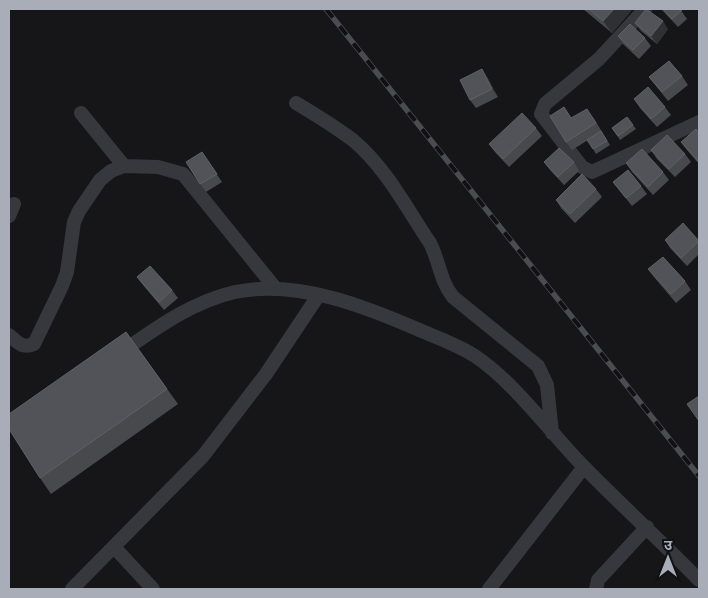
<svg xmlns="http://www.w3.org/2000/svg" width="708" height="598" font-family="Mulish,'Noto Sans Devanagari',sans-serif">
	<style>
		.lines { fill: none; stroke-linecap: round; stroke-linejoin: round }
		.minor { stroke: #37383d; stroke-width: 14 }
		.rail-casing { stroke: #4a4c52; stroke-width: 5.5 }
		.rail { stroke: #111113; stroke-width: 4; stroke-dasharray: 11; stroke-linecap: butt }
		.wall { fill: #47494d }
		.shaded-wall { fill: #2f3033 }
		.building { fill: #525359; stroke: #5f6168 }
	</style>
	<rect width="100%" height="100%" fill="#161618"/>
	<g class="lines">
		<!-- minor -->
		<path class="minor" d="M645,9L599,59L545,104L541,114L582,167L592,172L699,122
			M296,103C316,115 336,127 354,141C386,168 407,209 430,243C439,260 440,281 453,297L538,366L547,385L552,433
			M81,113L124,166
			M9,216L14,204
			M9,335C17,342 22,349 34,344L62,286L67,272L74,222L79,211L100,180L111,171L124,166L158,167L183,174L276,289
			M119,354C155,329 191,302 235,292C298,279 367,307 424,332C441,339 460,346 475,356C514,382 550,432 583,466C621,505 661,541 699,580
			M114,547L153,589
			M72,589L203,456L266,374L318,296
			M489,589L584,467
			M596,589L598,580L647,527"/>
		<defs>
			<path id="rail" d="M326,9L699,476"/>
		</defs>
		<!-- rail casing -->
		<use href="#rail" class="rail-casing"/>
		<!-- rail -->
		<use href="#rail" class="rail"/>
	</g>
	<!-- wall -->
	<path class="wall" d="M583,9H629L631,11L612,33Z
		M661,9H680L687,19L678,27Z
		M635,23L668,29L657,44L641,31Z
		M618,36L645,38L651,46L639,59L623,44Z
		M682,76L688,85L668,101L649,77Z
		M487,77L498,97L476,108L470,100Z
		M634,99L665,107L671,115L657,127L640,108Z
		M593,117L610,145L596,154L588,140L572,150L566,142L572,118Z
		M627,117L636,129L620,140L612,128Z
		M536,128L542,136L509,167L495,152L489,144Z
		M699,133V164L687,150L681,142Z
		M651,150L685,154L691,162L675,177L657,159Z
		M202,152L222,182L206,192L200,184Z
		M544,162H574L579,171L564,185L550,170Z
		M626,163L663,172L669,180L653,195L632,172Z
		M613,182L641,186L647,194L632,206Z
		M596,189L602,197L575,223L561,208L556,200Z
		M665,240H699V254L687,266L670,248Z
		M648,269L685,281L691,290L676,303L654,277Z
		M137,277L172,290L178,298L164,310L143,285Z
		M126,332L178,404L51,494L40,478Z"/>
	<!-- shaded-wall -->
	<path class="shaded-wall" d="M614,9H629L631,11L612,33L603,21Z
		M663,21L668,29L657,44L651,36Z
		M482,69L487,77L498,97L492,89Z"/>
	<!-- building -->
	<path class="building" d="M589,9H614L603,21Z
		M646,9L663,21L651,36L635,23Z
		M663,9H680L682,10L672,19Z
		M630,24L645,38L633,50L618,36Z
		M669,61L682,76L662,92L649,77Z
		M482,69L492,89L470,100L460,80Z
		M648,87L665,107L651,119L634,99Z
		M564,107L571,118L587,109L596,123L566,142L550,116Z
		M522,113L536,128L503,159L489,144Z
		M627,117L633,125L618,136L612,128Z
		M696,129L699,133V162L681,142Z
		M601,131L607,141L593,149L587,140Z
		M667,135L685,154L669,169L651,150Z
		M559,148L574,162L558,177L544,162Z
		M642,149L663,172L648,187L626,163Z
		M202,152L217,174L200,184L186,162Z
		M628,170L641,186L626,198L613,182Z
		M582,174L596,189L570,214L556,200Z
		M683,223L699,241L681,258L665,240Z
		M663,257L685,281L671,294L648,269Z
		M150,266L172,290L159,302L137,277Z
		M126,332L167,389L40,478L9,429V414Z
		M699,396V421L687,404Z"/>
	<!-- border -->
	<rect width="708" height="598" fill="none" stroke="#a8adb8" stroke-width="20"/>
	<!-- north arrow -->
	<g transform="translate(668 558)" stroke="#111113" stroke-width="4" paint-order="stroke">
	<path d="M0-4L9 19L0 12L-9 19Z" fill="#a8adb8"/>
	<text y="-8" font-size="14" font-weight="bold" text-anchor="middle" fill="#a8adb8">उ</text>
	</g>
</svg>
